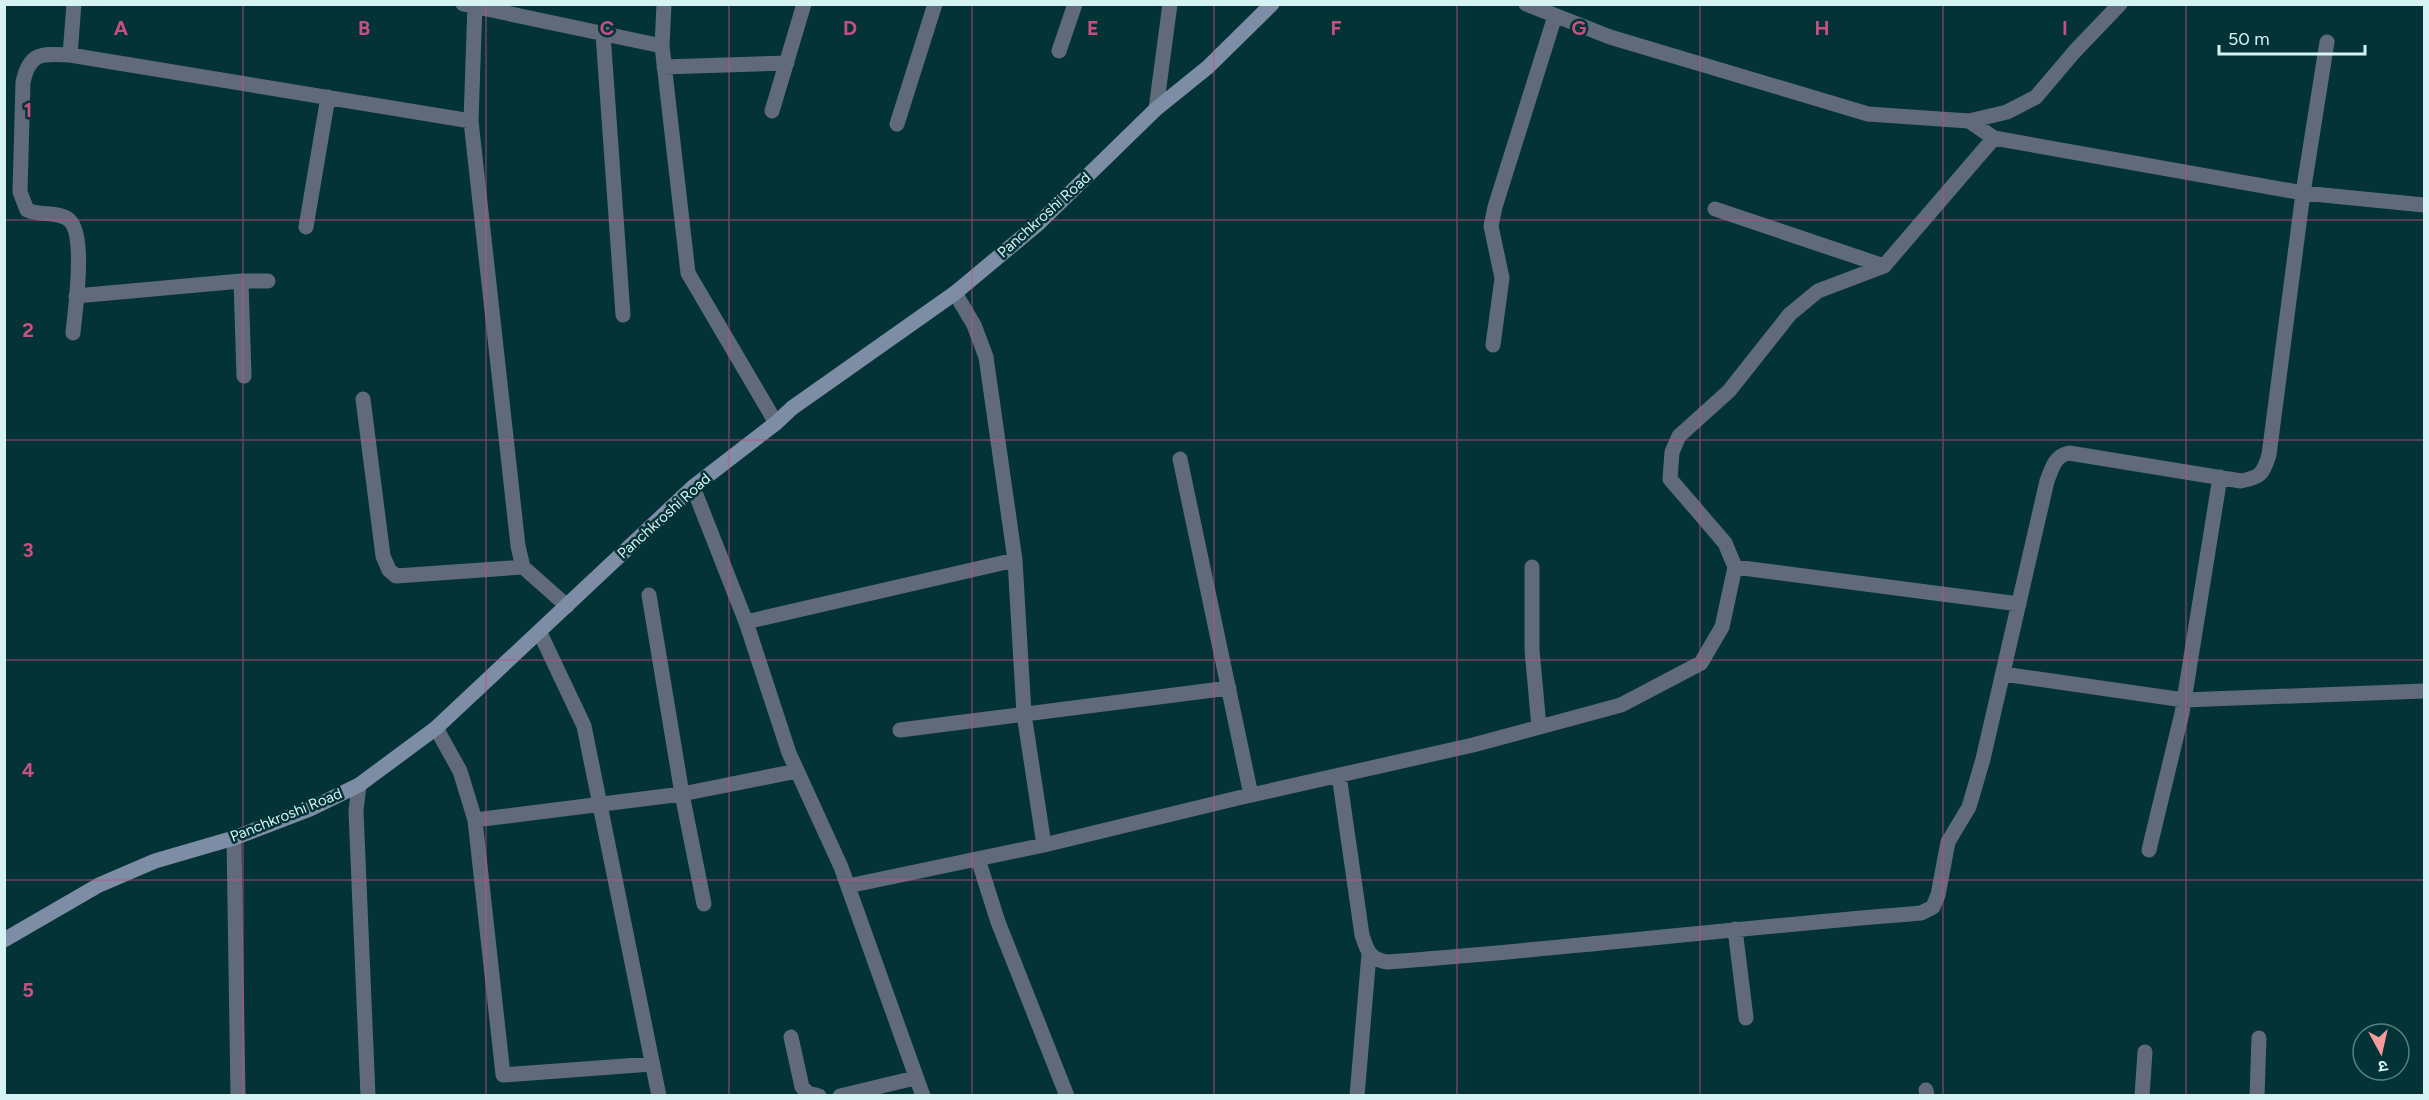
<svg xmlns="http://www.w3.org/2000/svg" width="2429" height="1100" font-family="Figtree,'Noto Sans Devanagari',sans-serif">
	<style>
		.lines { fill: none; stroke-linecap: round; stroke-linejoin: round }
		.street { stroke: #616a7a; stroke-width: 15 }
		.secondary { stroke: #7e8da6; stroke-width: 15 }
		.grid { fill: none; stroke: #c74f81; stroke-width: 1.5; stroke-opacity: 0.55 }
		.labels { text-anchor: middle; dominant-baseline: central; stroke-width: 5; stroke-linejoin: round; paint-order: stroke }
		.street-label { font-size: 15px; fill: #d6f3f4; stroke: #033336 }
		.grid-label { font-size: 20px; text-anchor: middle; font-weight: bold; fill: #c74f81; stroke: #033336; stroke-width: 5; stroke-linejoin: round; paint-order: stroke }
	</style>
	<rect width="100%" height="100%" fill="#033336"/>
	<g class="lines">
		<!-- street -->
		<path class="street" d="M463,4L662,46L688,273L776,423
			M475,4L471,121L518,546L523,567L567,606
			M1526,4L1610,37L1868,114L1969,121L2007,112L2036,97L2075,51L2120,4
			M603,34L623,315
			M662,46L664,4
			M1059,51L1075,4
			M70,55L74,4
			M664,67L787,63
			M1156,109L1170,4
			M772,111L804,4
			M1969,121L1994,138L2303,193L2424,205
			M897,124L935,4
			M1715,209L1884,266
			M306,227L328,97
			M241,281L244,376
			M955,293L974,325L986,357L1015,560L1024,714L1044,845L1238,798L1473,745L1621,705L1701,663L1722,627L1735,567L1725,543L1670,479L1672,452L1679,436L1729,391L1790,314L1818,291L1884,266L1994,138
			M76,296L241,281H268
			M73,333C75,310 87,232 68,219C56,211 40,216 27,210L20,192L23,82C30,51 42,54 70,55L471,121
			M1493,345L1502,278L1491,226L1495,207L1555,16
			M363,399L383,556L389,570L396,576L523,567
			M1180,459L1251,795
			M693,487L746,622L789,753L841,867L923,1096
			M1532,567V650L1539,727
			M1735,567L2019,604
			M649,595L682,794L704,904
			M746,622L1015,560
			M540,633L584,726L659,1096
			M2003,674L2184,700L2424,691
			M436,728L460,771L475,820L503,1075L652,1064
			M900,730L1229,688
			M1339,775L1362,935C1367,950 1369,959 1387,962C1565,949 1743,927 1921,913L1933,907L1938,895L1948,842L1969,807L1983,759L2047,481C2052,469 2054,456 2069,453L2241,481C2261,477 2263,474 2269,455L2303,193L2327,42
			M359,785L356,811L368,1096
			M475,820L682,794L797,771
			M234,838L238,1096
			M2149,850L2182,713L2220,477
			M978,859L998,922L1067,1096
			M848,886L1044,845
			M1735,929L1746,1018
			M791,1037L802,1087L808,1093L819,1096
			M1926,1090L1927,1096
			M840,1096L915,1078
			M1357,1096L1369,954
			M2142,1096L2145,1052
			M2257,1096L2259,1038"/>
		<!-- secondary -->
		<path class="secondary" d="M4,940L99,885L155,861L234,838L310,809L359,785L436,728L693,487L776,423L792,408L955,293L1039,223L1156,109L1208,67L1272,4"/>
	</g>
	<!-- grid -->
	<path class="grid" d="M243,4V1096M486,4V1096M729,4V1096M972,4V1096M1214,4V1096M1457,4V1096M1700,4V1096M1943,4V1096M2186,4V1096M4,220H2424M4,440H2424M4,660H2424M4,880H2424"/>
	<g class="labels">
		<!-- street labels -->
		<g class="street-label">
			<text transform="translate(1044 215) rotate(-42)">Panchkroshi Road</text>
			<text transform="translate(664 516) rotate(-42)">Panchkroshi Road</text>
			<text transform="translate(286 815) rotate(-22)">Panchkroshi Road</text>
		</g>
	</g>
	<g class="grid-label">
		<text x="121" y="35">A</text>
		<text x="364" y="35">B</text>
		<text x="607" y="35">C</text>
		<text x="850" y="35">D</text>
		<text x="1093" y="35">E</text>
		<text x="1336" y="35">F</text>
		<text x="1579" y="35">G</text>
		<text x="1822" y="35">H</text>
		<text x="2065" y="35">I</text>
		<text x="28" y="117">1</text>
		<text x="28" y="337">2</text>
		<text x="28" y="557">3</text>
		<text x="28" y="777">4</text>
		<text x="28" y="997">5</text>
	</g>
	<!-- border -->
	<rect width="2429" height="1100" fill="none" stroke="#d6f3f4" stroke-width="12"/>
	<!-- north arrow -->
	<g transform="translate(2381 1052) rotate(172)"><circle r="28" fill="#033336" stroke="#578082" stroke-width="1.5"/>
	<path d="M0-4.5L10 22L0 15L-10 22Z" fill="#f59b9a"/>
	<text y="-9" font-size="16" font-weight="bold" text-anchor="middle" fill="#d6f3f4">उ</text>
	</g>
	<!-- scale -->
	<path d="M2219 45v9h146v-9" fill="none" stroke="#d6f3f4" stroke-width="3"/>
	<text x="2228" y="45" font-size="18" fill="#d6f3f4" stroke="#033336" stroke-width="4.5" paint-order="stroke">50 m</text>
</svg>
